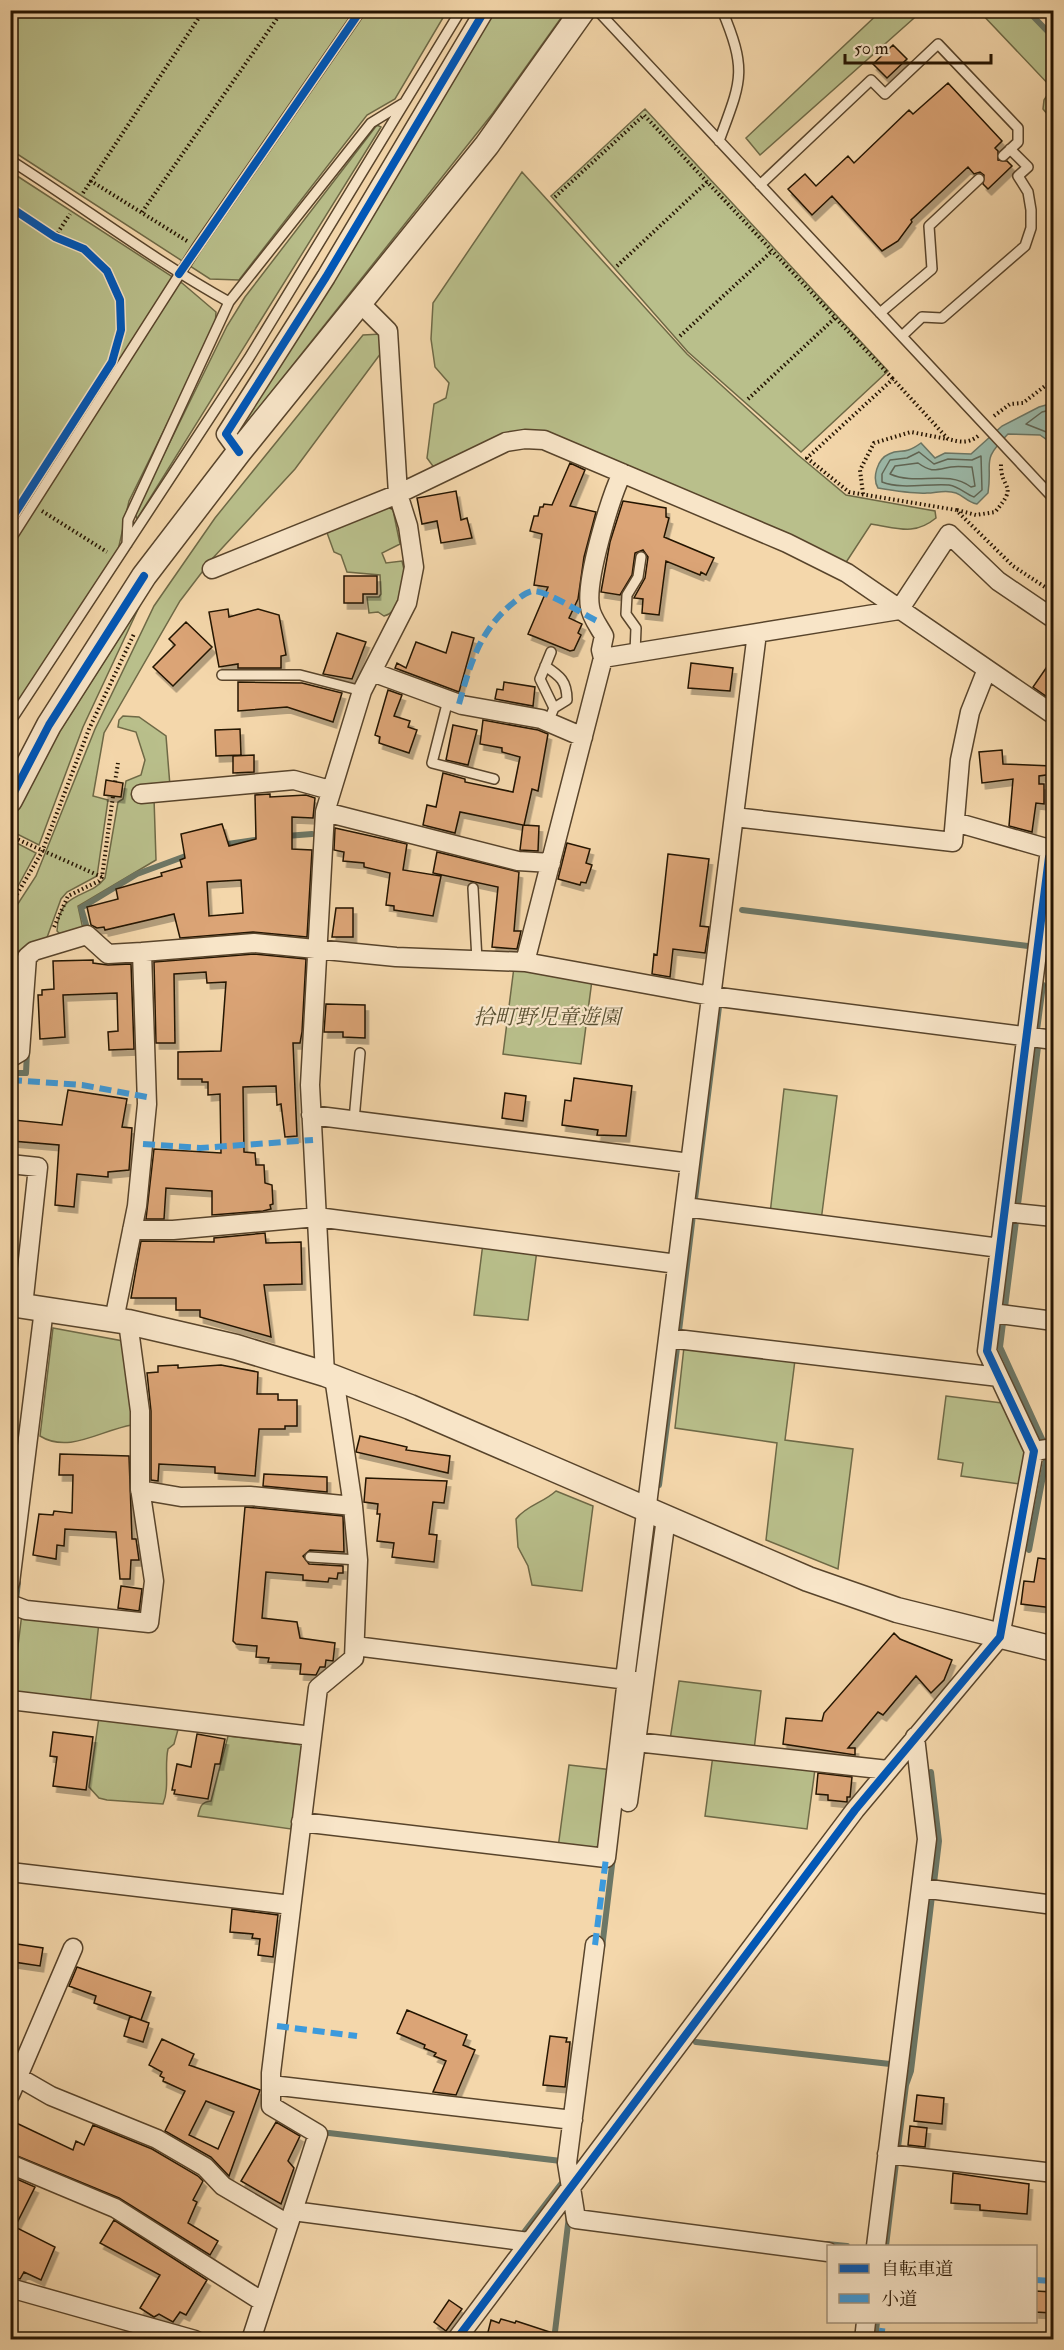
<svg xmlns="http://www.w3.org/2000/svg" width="1064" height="2350" font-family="'IM FELL Double Pica','Noto Serif JP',serif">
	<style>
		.green { fill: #b9bf8b; stroke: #6e6946; stroke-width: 1.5 }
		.water { fill: #9cbaaa; stroke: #6c7766; stroke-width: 1.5 }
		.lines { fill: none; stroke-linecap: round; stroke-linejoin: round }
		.shore { stroke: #606655; stroke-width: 1.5 }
		.stream { stroke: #6c7766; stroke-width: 6 }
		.building { fill: #dba476; stroke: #241300; stroke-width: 1.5; fill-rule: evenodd; filter: url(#shadow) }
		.service-casing { stroke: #58442b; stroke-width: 12 }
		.minor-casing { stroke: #58442b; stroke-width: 21 }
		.tertiary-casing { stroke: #58442b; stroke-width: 27 }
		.path { stroke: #241300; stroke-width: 4; stroke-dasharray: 1.5 3; stroke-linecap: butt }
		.service { stroke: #f8e5c8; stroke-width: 9 }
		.minor { stroke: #f8e5c8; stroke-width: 18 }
		.tertiary { stroke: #f8e5c8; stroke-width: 24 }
		.quiet { stroke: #3c9adc; stroke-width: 6; stroke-dasharray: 12 6; stroke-linecap: butt }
		.cycleway-casing { stroke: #f8e5c8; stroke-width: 11 }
		.cycleway { stroke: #0057b8; stroke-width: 8 }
		.labels { text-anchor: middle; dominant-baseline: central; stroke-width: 4.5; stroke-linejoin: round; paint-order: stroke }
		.park-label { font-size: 21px; font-style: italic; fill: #584f31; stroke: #f8e5c8 }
	</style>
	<defs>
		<filter id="shadow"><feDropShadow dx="3.5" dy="6" stdDeviation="0" flood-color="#0004"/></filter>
	</defs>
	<rect width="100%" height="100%" fill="#f4d7ab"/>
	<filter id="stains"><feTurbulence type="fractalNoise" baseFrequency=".00333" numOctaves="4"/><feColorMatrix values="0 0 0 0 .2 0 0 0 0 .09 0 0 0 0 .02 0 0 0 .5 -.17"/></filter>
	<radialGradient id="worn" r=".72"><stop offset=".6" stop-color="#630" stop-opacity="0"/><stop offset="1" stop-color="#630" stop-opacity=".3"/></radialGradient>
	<!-- green -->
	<path class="green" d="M882,10L922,11L760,155L746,138Z
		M10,11H447L395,99L367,115L239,280L210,279L11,150Z
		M492,11H566L493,113L245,425L243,424Z
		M979,11H1028L1053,39V121L1043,109L1044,100L1052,88Z
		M645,109L888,371L801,452L688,352L551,196Z
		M377,125L381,127L137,519L135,513L227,326L245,297Z
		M11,172L182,283L216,312L215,327L129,501L117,555L11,713Z
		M522,172L687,354L798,455L846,495L935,511L936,518C914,536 898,528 871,524L843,567L544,436L435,469L427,458L434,404L446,398L449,383L435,367L431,339L433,303Z
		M381,334V353L295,469L212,559L180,601L104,733L93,796L108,800L97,876L67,892L61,899L45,943L22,957L11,972L10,916L36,876L95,729L154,606L215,518L363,335Z
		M385,505L393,510L400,544L382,553L386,563L402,561C407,576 403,611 384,616L378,612L369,613L367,597H379L381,594L380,575L347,572L341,555L334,552L326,530Z
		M140,605L83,727L39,845L11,831L10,825L58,734Z
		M123,716L139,717L166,736L170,786L154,798L156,860L78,906L83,929L61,935L57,931C59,888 89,900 105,878L118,802L123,799L126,781L141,775L145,760L136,732L118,727L119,720Z
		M11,840L36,853L11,899Z
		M514,967L592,980L581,1064L503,1054Z
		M784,1089L837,1096L821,1221L770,1214Z
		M483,1243L537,1250L528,1320L474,1315Z
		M53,1328L123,1341L132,1405V1425C101,1430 69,1454 40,1436Z
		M684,1347L795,1360L785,1440L853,1449L838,1569L766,1540L777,1443L675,1428Z
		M946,1396L1002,1403L1027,1454L1020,1484L961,1476L963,1463L938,1459Z
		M556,1491L593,1506L582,1591L532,1585L528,1566L518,1547L516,1519C527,1505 543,1503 556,1491Z
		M22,1613L99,1622L90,1705L12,1695Z
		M679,1681L761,1691L754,1750L670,1740Z
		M99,1717L179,1726L174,1744L168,1749C164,1767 170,1787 163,1804L107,1800L99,1798L89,1787Z
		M228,1736L303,1745L291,1829L198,1816C200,1807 201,1802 211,1801Z
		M713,1755L815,1769L807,1829L705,1816Z
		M569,1765L613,1770L602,1854L558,1848Z"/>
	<!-- water -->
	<path class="water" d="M1053,403V444L1040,435L1008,434C980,462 993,460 988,493L977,504C967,502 964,496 956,493C946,489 936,493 927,493C916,494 890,490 878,488C872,478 877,459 889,454C901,448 903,456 921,443L935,458L945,453L971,454L1002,426L1039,407Z"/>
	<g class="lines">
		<!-- shore -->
		<path class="shore" d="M1054,409L1042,412L1026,424L1054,435
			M919,452L934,464L948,459L972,460L981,456L982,490L974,497C965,494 960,487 949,485C929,483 902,490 882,482V474L890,460L907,458Z
			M918,463C932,473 935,470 951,467C957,466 966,467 972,467L975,486L971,487C947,469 917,486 890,474L895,466Z"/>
		<!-- stream -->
		<path class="stream" d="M1027,10L1054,38
			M286,836L312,834
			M221,845L261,839
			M742,910L1028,946
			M87,928L81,908L137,874L191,854
			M10,975L19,963
			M1037,1030L1043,985
			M10,1073H26L27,1052
			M695,1199L719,1007
			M1018,1204L1038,1047
			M1005,1307L1016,1221
			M1003,1323L1000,1347L1043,1441
			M679,1331L693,1215
			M659,1485L677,1348
			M1029,1550L1047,1455
			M16,1600L18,1582
			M10,1644L14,1613
			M636,1672L653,1539
			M931,1772L939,1841L934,1883
			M602,1948L613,1857
			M696,2042L890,2064
			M329,2133L561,2161
			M898,2147L906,2085L911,2071L932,1896
			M525,2231L561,2184
			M827,2244L847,2246
			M886,2246L896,2163
			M554,2340L569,2216
			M875,2340L877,2322"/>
	</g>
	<!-- building -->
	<path class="building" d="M893,45L907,59L887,78L873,64Z
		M948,83L1002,141L995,148L998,151V160L1007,161L1012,166L988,189L983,184L984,175L980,172L974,174L968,167L911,220L912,222L898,241L882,251L832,196L812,215L788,189L805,174L816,186L848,156L854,163L909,110L913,114Z
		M570,463L585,470L570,506L596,512L584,557L578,599L569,618L582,624L578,633L581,635L574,650L570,651L528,634L548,587L534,585L542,534L530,531L534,516H538L540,507H543L544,504L552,505Z
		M456,491L461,520L467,518L472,538L441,543L437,521L422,524L417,498Z
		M623,501L666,508V517L669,518L664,537L714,558L706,575L701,572L700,575L666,561L659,615L642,613L643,599L634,598L645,578L648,557L643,550L635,553L632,575L620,595L601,592L610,542Z
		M344,576H377V594H363V603H344Z
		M228,609L229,617L258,609L279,615L286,655L281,656V668H238V664L219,667L209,612Z
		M186,622L212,647L173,686L153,667L175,645L169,639Z
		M452,632L474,638L459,692L395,668L397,663L406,668L416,642L446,653Z
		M337,633L366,642L352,679L323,674Z
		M1053,658V701L1033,687Z
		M691,663L733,668L730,691L688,688Z
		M238,682L302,683L342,693L333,722L287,707L238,711Z
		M504,682L535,687L533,706L495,699L497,689L503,690Z
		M388,690L402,695L394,716L410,721L408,727L417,730L409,753L379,743L380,737L375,735Z
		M483,720L538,730L548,734L538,791L532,789L524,825L539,826L538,851L520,850L523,825L460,812L455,833L423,825L427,805L436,807L443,773L465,779V782L513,792L520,757L502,752V748L480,744Z
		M453,725L477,730L468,765L446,760Z
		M240,729L241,755L216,756L215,730Z
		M1002,750L1003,764L1052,766L1053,774L1039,776V784H1044V804L1036,803L1032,832L1009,826L1013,779L982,783L979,752Z
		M254,755V772L233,773V756Z
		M106,780L123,783L121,797L104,795Z
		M270,794V797L306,795L315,798L313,818L292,817V849L312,850L307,937L253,932L180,938L174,914L105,930L104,927L97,928L91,925L87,907L118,899L116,889L162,876L161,873L182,867L180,860L185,858L181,834L222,824L229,846L256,839L255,795ZM241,880L243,913L209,916L207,882Z
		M335,828L407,844L403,870L441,876L433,916L394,910V906L386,905L390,873L364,867V863L343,861L344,852L334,850Z
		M567,843L590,849L586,863L592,865L586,883L581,882L580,885L558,879Z
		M437,852L519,872L514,931H521L517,949L492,947L498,887L433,873Z
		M668,854L709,859L700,926L709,927L705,953L673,949L670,977L652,974L654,954L657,955Z
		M336,908H353V937H332Z
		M254,954L306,959L302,1032L300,1043H293L297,1136L285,1137L281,1104L277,1105L276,1086L243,1087L244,1152L255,1153L256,1165H264L265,1183L272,1185L273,1204L270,1205L271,1209L263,1211L212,1215V1191L166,1188L164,1219H146L154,1149L221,1153L220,1094L208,1095V1082H202V1079H178V1052L221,1051L226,982L207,983L206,972L174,974L175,1043H156L154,962Z
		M93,960V963L108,965L131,964L134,1049L109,1050L108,1032L118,1031L117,993L63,995L65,1037L40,1039L38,995H42V990L54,989L53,961Z
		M326,1004L365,1005V1038L343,1037V1032H324Z
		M574,1078L632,1086L626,1136L597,1135L598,1130L562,1125L565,1100L571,1101Z
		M68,1090L127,1099L122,1127L132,1128L129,1170L108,1172V1177L77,1174L74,1207L55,1205L59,1145L12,1141L14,1120L62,1125Z
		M505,1093L526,1096L523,1121L502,1118Z
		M265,1233L266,1243L301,1242L302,1284L264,1285L271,1337L200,1317V1310H176V1298H131L141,1241L214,1242V1238Z
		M178,1365V1368L221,1365L258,1372L257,1394H278V1400H297V1426H285V1429H259L255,1476L215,1473V1467L159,1464L158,1481L151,1480V1411L147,1373L158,1372V1366Z
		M360,1436L407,1447L406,1450L450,1456L448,1473L356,1452Z
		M60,1454L129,1456L132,1539H136L139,1560H131L130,1579H120L116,1532L65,1529L64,1546L57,1545L56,1559L33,1555L39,1514L53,1515L54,1511L72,1513L73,1475H59Z
		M264,1474L327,1477V1492L263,1486Z
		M366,1478L447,1481L444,1503L433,1502L429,1534L437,1535L434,1562L392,1557L394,1543L377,1541L380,1514H377L378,1504L364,1502Z
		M245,1507L343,1516L344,1552L310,1550L303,1556L309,1564L343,1566V1573H338L337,1579L329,1578L328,1582L303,1580V1575L266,1572L262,1618L297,1622L300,1638L335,1643L333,1661L326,1660L325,1667H320L316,1675L300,1674L301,1664L268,1662L269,1658L256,1657L257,1646L236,1644L233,1641Z
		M1038,1558L1053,1560V1608L1021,1604L1024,1581L1034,1582Z
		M121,1586L142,1589L139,1611L118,1608Z
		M894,1633L900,1639L952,1660L944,1680L931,1693L916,1676L883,1715L878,1712L848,1748H855V1755L783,1744L786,1718L822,1721L824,1713Z
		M53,1732L93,1737L86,1790L53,1786L57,1757L50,1756Z
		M197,1734L225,1739L220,1764H215L208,1799L174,1794L175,1790H172L177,1764L191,1767Z
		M818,1773L852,1777L850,1797H847V1802L828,1800V1795L816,1794Z
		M232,1909L278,1915L273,1957L258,1955L260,1939L252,1938L253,1934L230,1932Z
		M17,1944L43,1948L40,1966L14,1962Z
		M77,1967L151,1992L141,2020L94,2003L96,1996L69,1986Z
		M407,2010L467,2035L463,2045L475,2050L456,2095L433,2092L446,2061L434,2056L436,2053L424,2048L425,2045L397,2033Z
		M130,2016L149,2023L143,2042L124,2036Z
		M550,2036L567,2038L566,2042H570L565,2087L543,2085Z
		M162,2039L194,2054L189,2065L260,2090L229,2176L211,2157L165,2131L185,2091L163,2081L164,2078L160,2076L162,2072L149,2065ZM206,2101L234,2112L218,2149L189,2135Z
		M917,2095L944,2098L942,2124L914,2121Z
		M10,2120L73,2150L76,2141L84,2145L93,2125L152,2149L198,2176L203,2181L193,2200L197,2202L188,2223L218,2241L210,2255L119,2198L10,2153Z
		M276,2122L300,2136L288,2161L294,2168L281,2204L241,2181Z
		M910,2126L927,2128L925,2147L908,2145Z
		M953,2173L1029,2184L1027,2214L980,2210V2205L951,2203Z
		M10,2176L35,2187L15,2227L55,2247L41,2280L24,2272L20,2279L10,2277Z
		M114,2220L207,2280L186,2315L180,2312L173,2322L159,2314L154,2317L140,2308L160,2275L100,2243Z
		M1035,2291L1053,2292V2313L1035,2312Z
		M449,2300L462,2309L446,2331L434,2322Z
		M501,2319L515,2323L516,2321L559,2335V2340H486L491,2320L499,2323Z"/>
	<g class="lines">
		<defs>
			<path id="service" d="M597,10L1054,499
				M719,141C741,81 748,72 722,10
				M10,160C84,207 153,260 229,302L371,123L402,104
				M760,185L871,80L885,94L938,44L1018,128V142L1003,156
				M880,313L932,269L929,226L979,179
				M902,336L922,317L942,318L1025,246L1031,228V210L1028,192L1018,176L1028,167L1010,149
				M10,540L197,247L361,10
				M127,544L128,520L229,302
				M635,653L636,628L626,614L627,595L638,577L641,557
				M545,666C560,676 567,681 567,700L554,708
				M222,675H300L362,691
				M448,700L432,763L494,779
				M10,722L249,358L461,10
				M548,722L554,708L540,679L551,652
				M473,888L477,960
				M354,1120L360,1053
				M310,1557L358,1560"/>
			<path id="minor" d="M239,452L226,434L326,277L485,10
				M212,569L398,494L506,442L525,439L544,440L787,543L847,573L1054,715
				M603,658L601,650L604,636C600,628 591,617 590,607C585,580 610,499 622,473
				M372,672L462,705L541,719L583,737
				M141,794L294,780L330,790
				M325,812L518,861L551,863
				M734,817L953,842L960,760L970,712L987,669
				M955,822L1053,850
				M525,962L603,658L899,610L949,534L998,581L1054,619
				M10,1058L20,1052L27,957L34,951L87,935L108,954L142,952
				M311,1115L690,1163
				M10,1164L38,1167L23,1306
				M685,1207L1000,1248
				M1005,1212L1054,1217
				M132,1230H173L317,1217L677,1264
				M992,1313L1054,1321
				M114,1320L137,1206L147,1104L142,952L254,943L396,957L525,962L711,996L1054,1040
				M668,1338L999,1377
				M325,1374L310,1085L325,812L362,691L407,603L414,567L408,526L398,494L388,331L360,303
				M1034,1451L1054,1448
				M140,1490L181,1497L250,1496L353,1506
				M10,1583L44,1309
				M10,1604L26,1610L149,1623L154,1581L140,1488V1411L128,1322
				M355,1646L644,1682
				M625,1679L757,633
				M10,1700L312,1736
				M636,1742L888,1770
				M628,1802L666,1518
				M301,1822L606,1858L627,1679
				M10,1872L291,1905
				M921,1888L1054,1905
				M595,1945L567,2163L576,2219L828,2252
				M18,2077L51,2096L157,2139L205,2167L223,2186L288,2224
				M271,2085L573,2120
				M10,2095L73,1948
				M887,2154L1054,2173
				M10,2164L115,2208L263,2302
				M293,2211L529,2242
				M876,2246L927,1839L915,1737
				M10,2288L195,2340
				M251,2340L318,2134L271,2106V2073L318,1688L354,1658L358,1560L353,1506L334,1377
				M456,2340L855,1810L1000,1637L1034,1451L987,1351L1049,857L1054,849
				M864,2340L866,2322"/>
			<path id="tertiary" d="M10,800L49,725L144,576L239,452L487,145L583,10
				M10,1304L128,1322L236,1347L325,1374L410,1407L808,1579L897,1610L1054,1649"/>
		</defs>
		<!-- service casing -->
		<use href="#service" class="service-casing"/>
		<!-- minor casing -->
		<use href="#minor" class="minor-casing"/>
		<!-- tertiary casing -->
		<use href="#tertiary" class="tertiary-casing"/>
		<!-- path -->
		<path class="path" d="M83,193L91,181
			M555,197L644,115L893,379
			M10,207C25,217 39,227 53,236C63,242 74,243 84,249C115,269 128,309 117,344
			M142,212L283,10
			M55,237L70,214
			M187,241L91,181L204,10
			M617,266L707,182
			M680,336L772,251
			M748,399L835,318
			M994,416L1010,404L1023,403L1054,379
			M978,436C968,444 960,442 948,439L893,379L807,458L849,492L956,510L1013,566L1054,593
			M863,494L860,470L874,443L911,432L947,439
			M957,510L976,515L995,512C1020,483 1000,491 1001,463
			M42,511L107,552
			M115,782L118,763
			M10,836L102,877
			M10,906L42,852L89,729L134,634
			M54,927L68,896L99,881L102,877L113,796"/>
		<!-- service -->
		<use href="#service" class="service"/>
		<!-- minor -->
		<use href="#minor" class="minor"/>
		<!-- tertiary -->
		<use href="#tertiary" class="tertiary"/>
		<!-- quiet -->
		<path class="quiet" d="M459,704C470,664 480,630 513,603C519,598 526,592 533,591C548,591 583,614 597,621
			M10,1080L82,1085L147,1097
			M143,1144L200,1148L313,1140
			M595,1945L606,1858
			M277,2026L357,2036
			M1036,2280L1054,2281
			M881,2340L883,2322"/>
		<defs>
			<path id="cycleway" d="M10,207L55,237L84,249L107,271L120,300L121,330L112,362L10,521
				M179,274L361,10
				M239,452L226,434L326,277L485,10
				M10,800L49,725L144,576
				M456,2340L855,1810L1000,1637L1034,1451L987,1351L1049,857L1054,849"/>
		</defs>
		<!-- cycleway casing -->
		<use href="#cycleway" class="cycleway-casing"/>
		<!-- cycleway -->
		<use href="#cycleway" class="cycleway"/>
	</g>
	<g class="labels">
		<!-- park labels -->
		<g class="park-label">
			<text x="547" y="1017">拾町野児童遊園</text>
		</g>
	</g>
	<!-- margin -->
	<rect width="1064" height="2350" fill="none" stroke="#f4d7ab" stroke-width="36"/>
	<rect x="12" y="12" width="1040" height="2326" fill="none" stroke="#241300" stroke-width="3"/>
	<rect x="18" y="18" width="1028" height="2314" fill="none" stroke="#241300" stroke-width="1.5"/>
	<!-- legend -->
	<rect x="827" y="2245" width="210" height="78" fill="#f8e5c8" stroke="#a39178" stroke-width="1.5"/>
	<rect x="839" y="2264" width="30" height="9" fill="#0057b8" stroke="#a39178" stroke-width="1.5"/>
	<text x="881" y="2275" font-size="18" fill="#241300">自転車道</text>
	<rect x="839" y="2294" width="30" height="9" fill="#3c9adc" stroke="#a39178" stroke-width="1.5"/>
	<text x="881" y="2305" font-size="18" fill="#241300">小道</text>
	<!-- scale -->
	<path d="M845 54v9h146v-9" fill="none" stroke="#241300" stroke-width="3"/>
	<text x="854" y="54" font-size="18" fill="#241300" stroke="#f8e5c8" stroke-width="4.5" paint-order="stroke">50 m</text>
	<rect width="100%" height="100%" filter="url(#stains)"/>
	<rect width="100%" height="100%" fill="url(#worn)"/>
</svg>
